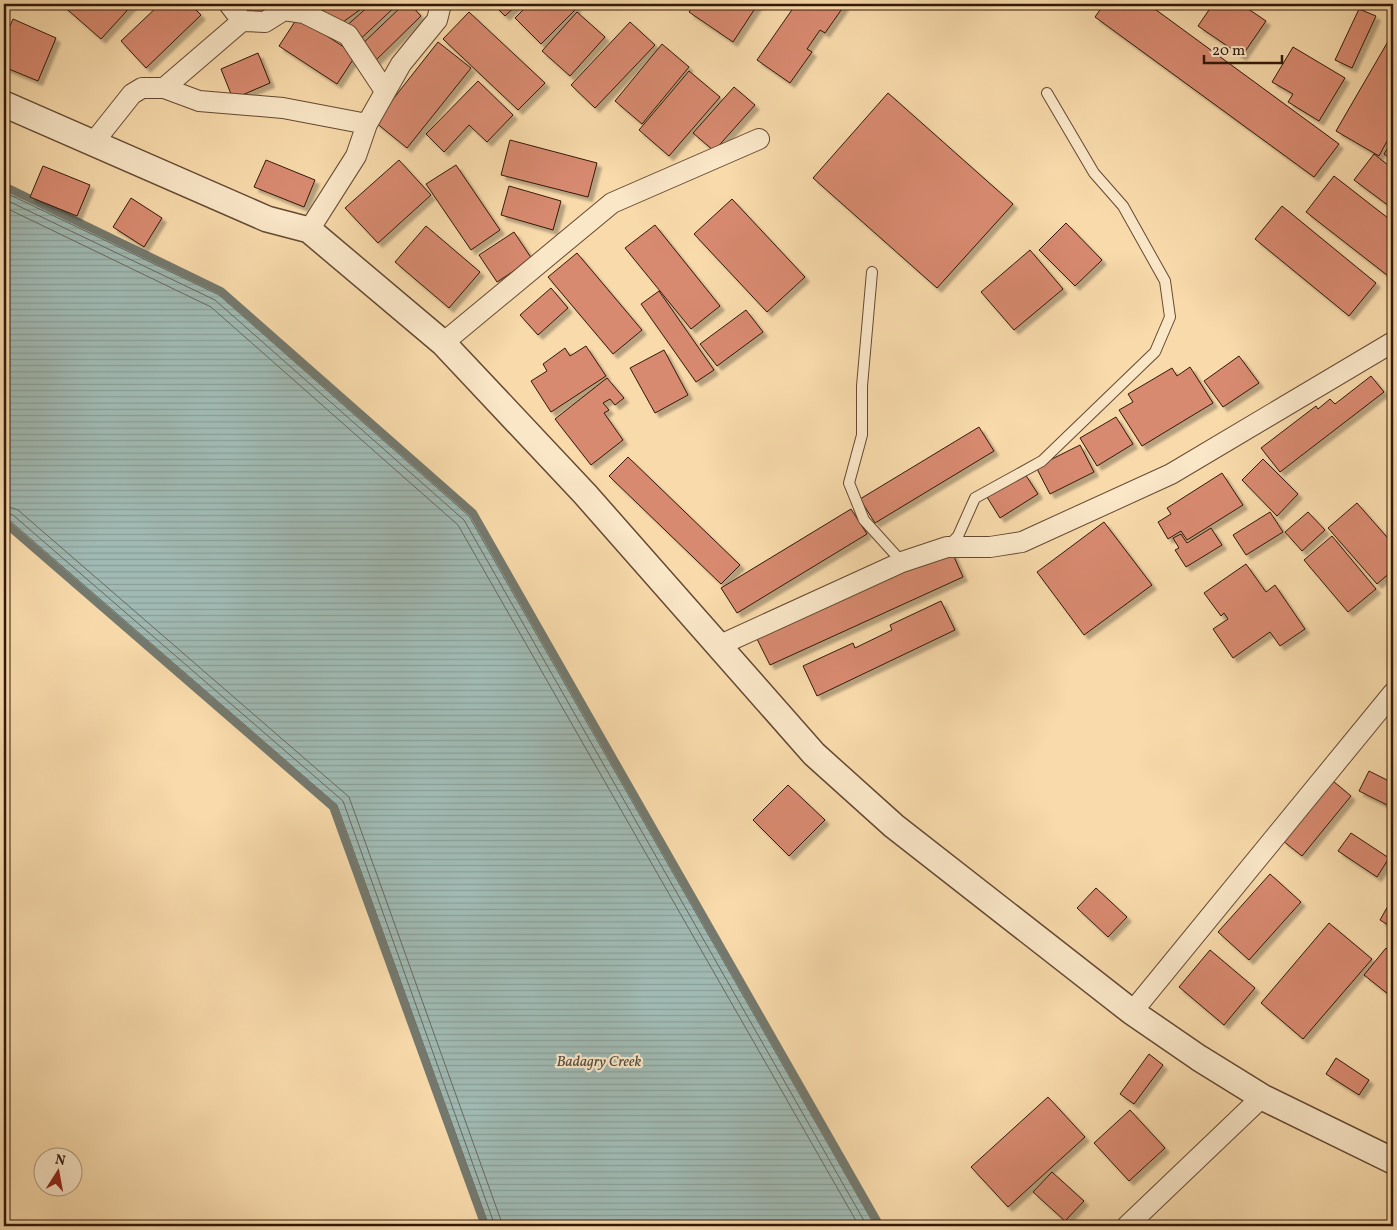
<svg xmlns="http://www.w3.org/2000/svg" width="1397" height="1230" font-family="Vollkorn,serif">
	<style>
		.water { fill: url(#water-rules); stroke: #74796e }
		.lines { fill: none; stroke-linecap: round; stroke-linejoin: round }
		.shore { stroke: #69695e; stroke-width: 1 }
		.stream { stroke: #74796e; stroke-width: 8 }
		.building { fill: #d88a70; stroke: #321909; filter: url(#shadow) }
		.service-casing { stroke: #644932; stroke-width: 12 }
		.minor-casing { stroke: #644932; stroke-width: 22 }
		.tertiary-casing { stroke: #644932; stroke-width: 28 }
		.service { stroke: #fae7c8; stroke-width: 10 }
		.minor { stroke: #fae7c8; stroke-width: 20 }
		.tertiary { stroke: #fae7c8; stroke-width: 25 }
		.labels { text-anchor: middle; dominant-baseline: central; stroke-width: 4.5; stroke-linejoin: round; paint-order: stroke }
		.water-label { font-size: 15px; font-style: italic; fill: #53493c; stroke: #fae7c8 }
	</style>
	<defs>
		<pattern id="water-rules" width="6" height="5" patternUnits="userSpaceOnUse" patternTransform="scale(1.25)"><rect width="6" height="5" fill="#a0b9b2"/><path d="M0 2.5h6" fill="none" stroke="#8a9e98"/></pattern>
		<filter id="shadow"><feDropShadow dx="4.5" dy="4.5" stdDeviation="1" flood-color="#0004"/></filter>
	</defs>
	<rect width="100%" height="100%" fill="#f8daab"/>
	<filter id="stains"><feTurbulence type="fractalNoise" baseFrequency=".004" numOctaves="4"/><feColorMatrix values="0 0 0 0 .2 0 0 0 0 .09 0 0 0 0 .02 0 0 0 .5 -.17"/></filter>
	<radialGradient id="worn" r=".72"><stop offset=".6" stop-color="#630" stop-opacity="0"/><stop offset="1" stop-color="#630" stop-opacity=".3"/></radialGradient>
	<!-- water -->
	<path class="water" d="M4,186L221,291L473,513L880,1226H485L333,807L4,522Z"/>
	<g class="lines">
		<!-- shore -->
		<path class="shore" d="M4,192L219,295L469,516L875,1226
			M4,199L215,300L464,520L867,1226
			M4,207L211,307L458,525L859,1226
			M4,505L18,510L349,797L503,1226
			M4,512L13,515L343,801L495,1226
			M4,519L9,520L337,805L489,1226"/>
		<!-- stream -->
		<path class="stream" d="M4,186L221,291L473,513L880,1226
			M4,522L333,807L485,1226"/>
	</g>
	<!-- building -->
	<path class="building" d="M61,4H133L101,39Z
		M160,4H190L201,15L146,68L121,41Z
		M243,4H274L252,18Z
		M318,4H368L336,27Z
		M371,4H398L356,43L343,29Z
		M404,4H410L421,16L372,64L357,49Z
		M493,4H518L505,16Z
		M529,4H573L577,8L541,44L515,18Z
		M695,4H758L733,42L689,12Z
		M796,4H840L844,6L825,33L820,30L807,49L812,52L790,83L757,60Z
		M1104,4H1148L1339,144L1314,177L1095,17Z
		M1213,4H1241L1266,21L1242,56L1198,26Z
		M1359,9L1376,16L1352,68L1335,60Z
		M469,12L545,83L518,110L443,39Z
		M577,12L605,37L570,76L542,51Z
		M298,17L356,55L337,84L279,46Z
		M13,19L56,38L38,81L4,67V39Z
		M630,22L655,45L595,108L571,85Z
		M1390,38L1393,40V130L1379,156L1336,131Z
		M438,42L471,68L407,148L375,122Z
		M662,44L689,67L642,124L615,101Z
		M1293,47L1345,78L1319,121L1288,102L1293,94L1272,82Z
		M258,53L270,83L233,99L221,69Z
		M689,71L720,97L669,156L639,130Z
		M478,81L513,115L487,142L469,125L444,152L426,134Z
		M734,87L755,105L714,151L693,133Z
		M888,93L1013,204L937,288L813,178Z
		M510,140L597,163L588,197L501,175Z
		M1393,140V161L1384,154Z
		M1374,154L1393,169V209L1354,180Z
		M266,160L315,180L304,207L254,187Z
		M399,160L431,195L378,243L345,208Z
		M456,165L500,230L471,250L426,184Z
		M43,166L90,185L77,216L30,197Z
		M1334,176L1393,222L1392,279L1306,212Z
		M509,186L561,201L553,230L501,215Z
		M131,198L162,218L144,247L113,227Z
		M732,199L805,277L767,312L694,234Z
		M1282,206L1376,283L1349,316L1255,239Z
		M1066,223L1102,260L1075,286L1039,250Z
		M655,225L720,306L691,329L625,248Z
		M426,226L480,272L449,308L395,262Z
		M514,232L532,259L497,282L479,255Z
		M1030,250L1063,289L1014,330L981,292Z
		M577,253L642,330L613,354L548,277Z
		M551,288L568,308L538,335L520,315Z
		M659,291L714,370L696,382L641,304Z
		M746,310L763,332L717,366L700,344Z
		M586,346L606,376L551,412L531,381L547,371L543,364L565,348L570,356Z
		M664,350L688,395L655,413L630,368Z
		M1239,356L1259,383L1223,407L1204,381Z
		M1190,367L1213,403L1142,446L1119,410L1133,402L1128,394L1172,368L1177,376Z
		M1371,376L1384,392L1280,472L1261,448L1316,406L1318,409L1330,399L1335,404Z
		M607,378L624,398L615,405L610,399L603,403L609,410L604,413L623,440L591,465L555,419Z
		M1393,414V426L1387,419Z
		M1116,417L1133,444L1097,466L1080,438Z
		M979,427L994,451L875,523L860,499Z
		M1080,445L1094,472L1050,494L1036,467Z
		M628,457L740,565L721,584L609,476Z
		M1263,459L1298,494L1277,516L1242,480Z
		M1222,473L1243,505L1187,540L1181,531L1168,539L1158,522L1171,514L1167,508Z
		M1025,474L1038,494L1000,518L987,497Z
		M1357,503L1393,544V570L1377,584L1328,528Z
		M851,509L867,534L737,613L721,588Z
		M1270,512L1283,532L1246,555L1233,535Z
		M1308,512L1325,530L1302,551L1285,532Z
		M1104,522L1152,585L1084,635L1037,572Z
		M1211,528L1222,545L1186,567L1175,550L1179,548L1173,538L1181,534L1187,543Z
		M1332,536L1376,589L1348,612L1304,560Z
		M951,550L963,577L770,665L757,639Z
		M1246,564L1266,592L1275,585L1305,629L1280,646L1270,632L1233,658L1213,629L1228,619L1224,613L1221,616L1204,593Z
		M941,601L955,630L817,696L803,666L853,643L855,648L892,630L890,625Z
		M1369,771L1393,783V808L1359,791Z
		M1333,781L1351,796L1302,856L1283,841Z
		M788,785L825,820L789,856L753,820Z
		M1351,833L1389,858L1377,877L1338,851Z
		M1270,874L1301,902L1249,960L1218,932Z
		M1096,888L1127,917L1108,937L1077,908Z
		M1393,897V928L1380,920Z
		M1329,923L1372,959L1303,1039L1261,1003Z
		M1386,948L1393,954V998L1364,975Z
		M1210,950L1255,988L1224,1025L1179,987Z
		M1149,1054L1163,1065L1134,1104L1120,1094Z
		M1336,1058L1369,1080L1359,1095L1326,1074Z
		M1048,1097L1085,1137L1008,1207L971,1167Z
		M1130,1110L1165,1148L1129,1181L1094,1143Z
		M1052,1172L1084,1201L1065,1221L1033,1192Z"/>
	<g class="lines">
		<defs>
			<path id="service" d="M872,272L862,386V435L849,483L864,520L902,562
				M947,547L958,536L975,498L1042,461L1155,352L1170,317L1165,281L1123,206L1094,173L1047,93"/>
			<path id="minor" d="M229,4L242,21L265,22L284,10L304,13L348,35L385,91
				M164,88L242,21
				M93,143L132,94L142,88H164L199,101L283,108L367,124
				M309,230L356,156L367,124L401,64L437,20L441,4
				M443,343L612,203L759,139
				M718,646L902,562L947,547H990L1022,542L1171,474L1393,342
				M1132,1012L1393,693
				M1127,1226L1262,1097"/>
			<path id="tertiary" d="M4,104L267,219L309,230L443,343L585,494L814,754L894,826L1132,1012L1199,1058L1262,1097L1393,1161"/>
		</defs>
		<!-- service casing -->
		<use href="#service" class="service-casing"/>
		<!-- minor casing -->
		<use href="#minor" class="minor-casing"/>
		<!-- tertiary casing -->
		<use href="#tertiary" class="tertiary-casing"/>
		<!-- service -->
		<use href="#service" class="service"/>
		<!-- minor -->
		<use href="#minor" class="minor"/>
		<!-- tertiary -->
		<use href="#tertiary" class="tertiary"/>
	</g>
	<g class="labels">
		<!-- water labels -->
		<g class="water-label">
			<text x="599" y="1062">Badagry Creek</text>
		</g>
	</g>
	<!-- margin -->
	<rect width="1397" height="1230" fill="none" stroke="#f8daab" stroke-width="20"/>
	<rect x="5" y="5" width="1387" height="1220" fill="none" stroke="#321909" stroke-width="2.5"/>
	<rect x="10" y="10" width="1377" height="1210" fill="none" stroke="#321909"/>
	<!-- north arrow -->
	<g transform="translate(58 1172) rotate(11)"><circle r="24" fill="#fae7c8" stroke="#aa957c"/>
	<path d="M0-4L9 19L0 12L-9 19Z" fill="#8f2418"/>
	<text y="-8" font-size="14" font-weight="bold" text-anchor="middle" fill="#321909">N</text>
	</g>
	<!-- scale -->
	<path d="M1204 55v8h78v-8" fill="none" stroke="#321909" stroke-width="2.5"/>
	<text x="1212" y="55" font-size="15" fill="#321909" stroke="#fae7c8" stroke-width="4" paint-order="stroke">20 m</text>
	<rect width="100%" height="100%" filter="url(#stains)"/>
	<rect width="100%" height="100%" fill="url(#worn)"/>
</svg>
